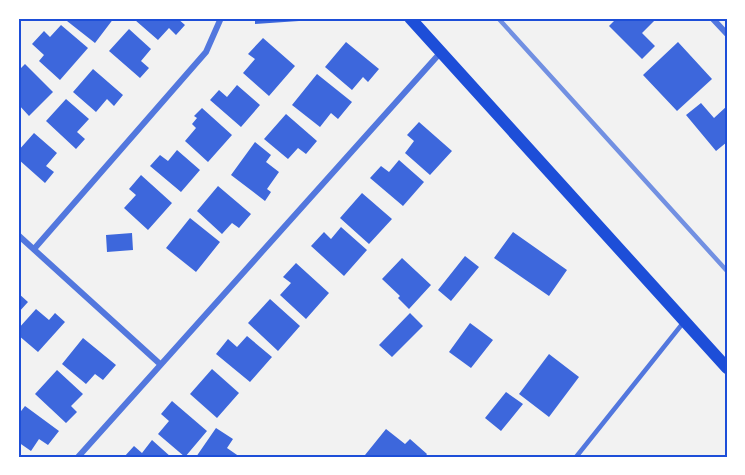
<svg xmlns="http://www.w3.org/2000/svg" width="745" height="475" font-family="'Libre Baskerville',serif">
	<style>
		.building { fill: #3d67dc }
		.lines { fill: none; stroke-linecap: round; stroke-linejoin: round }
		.service { stroke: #5277de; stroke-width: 4.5 }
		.minor { stroke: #5277de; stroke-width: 6 }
		.secondary { stroke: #1d4ed8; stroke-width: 12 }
		.rail { stroke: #7290e2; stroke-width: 4.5 }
		.neatline { fill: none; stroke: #1d4ed8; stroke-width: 2 }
	</style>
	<rect width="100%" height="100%" fill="#f2f2f2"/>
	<!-- building -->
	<path class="building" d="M70,18H114L95,43L67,21Z
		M136,18H177L185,25L176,35L169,28L158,40L135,20Z
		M255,18H298L299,21L255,24Z
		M617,18H654L656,19L642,33L655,46L642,59L609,26Z
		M61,25L88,48L60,80L39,61L44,55L32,44L44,31L50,37Z
		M129,29L151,49L141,61L149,68L140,78L109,51Z
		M263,38L295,66L269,96L243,73L255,59L248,54Z
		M346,42L379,69L368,82L363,77L352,90L325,67Z
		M678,42L712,79L677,111L643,75Z
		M25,64L53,92L29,116L18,104V71Z
		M93,69L123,95L114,106L107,99L96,112L73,92Z
		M317,74L352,102L338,119L331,113L320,127L292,105Z
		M237,85L260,105L241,127L210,100L219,90L227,97Z
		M66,99L89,119L77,132L85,139L76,149L46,121Z
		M701,103L714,118L727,106V142L716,151L686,115Z
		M202,108L232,135L208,162L185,141L196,128L192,124L197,118L194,116Z
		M286,114L317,141L306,154L298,148L288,159L264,139Z
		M419,122L452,151L430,175L405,153L414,141L407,135Z
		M34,133L57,153L46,166L54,172L45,183L18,159V151Z
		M255,142L271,155L266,162L279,172L267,189L271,192L265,201L231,175Z
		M177,150L200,170L181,192L150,166L160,155L168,161Z
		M399,160L424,182L403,206L370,178L381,166L389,172Z
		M141,175L172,203L148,230L124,208L136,195L129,189Z
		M218,186L251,214L239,228L232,223L222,234L197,211Z
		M362,193L392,219L369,244L340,218Z
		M190,218L220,242L196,272L166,248Z
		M341,227L367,250L344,276L311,246L324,232L331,239Z
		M513,232L567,270L549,296L494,258Z
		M132,233L133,250L107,252L106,235Z
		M465,256L479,267L451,301L438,290Z
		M402,258L431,285L409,309L398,298L400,296L382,279Z
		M296,263L329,293L306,319L280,295L291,283L283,277Z
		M18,293L28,302L18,313Z
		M270,299L300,326L278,351L248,323Z
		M36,309L49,320L55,313L65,322L38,352L18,335V329Z
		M410,313L423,326L392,357L379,345Z
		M470,323L493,340L471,368L449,352Z
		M247,336L272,357L250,382L216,354L228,339L237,347Z
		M83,338L116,365L103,380L95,374L86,384L62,364Z
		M549,354L579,377L549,417L519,394Z
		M212,369L239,393L217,418L190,394Z
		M57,370L83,394L71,406L77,412L66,423L35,394Z
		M506,392L523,404L501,431L485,418Z
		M172,401L207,431L185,457L158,434L169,421L161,414Z
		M25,406L59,431L48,445L39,439L31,451L18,442V415Z
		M216,428L233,439L227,448L240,457H196Z
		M386,429L405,444L410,439L427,454L425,457H367L365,455Z
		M152,440L171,457H124L134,446L142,453Z"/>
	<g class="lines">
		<!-- service -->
		<path class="service" d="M576,457L683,323"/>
		<!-- minor -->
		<path class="minor" d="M712,18L727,34
			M18,235L160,364
			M34,249L206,52L221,18
			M78,457L441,52"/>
		<!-- secondary -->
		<path class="secondary" d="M410,18L727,368"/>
		<!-- rail -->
		<path class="rail" d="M498,18L727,271"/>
	</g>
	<!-- border -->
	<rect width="745" height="475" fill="none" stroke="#ffffff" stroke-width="39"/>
	<rect x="20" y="20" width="706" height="436" class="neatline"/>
</svg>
